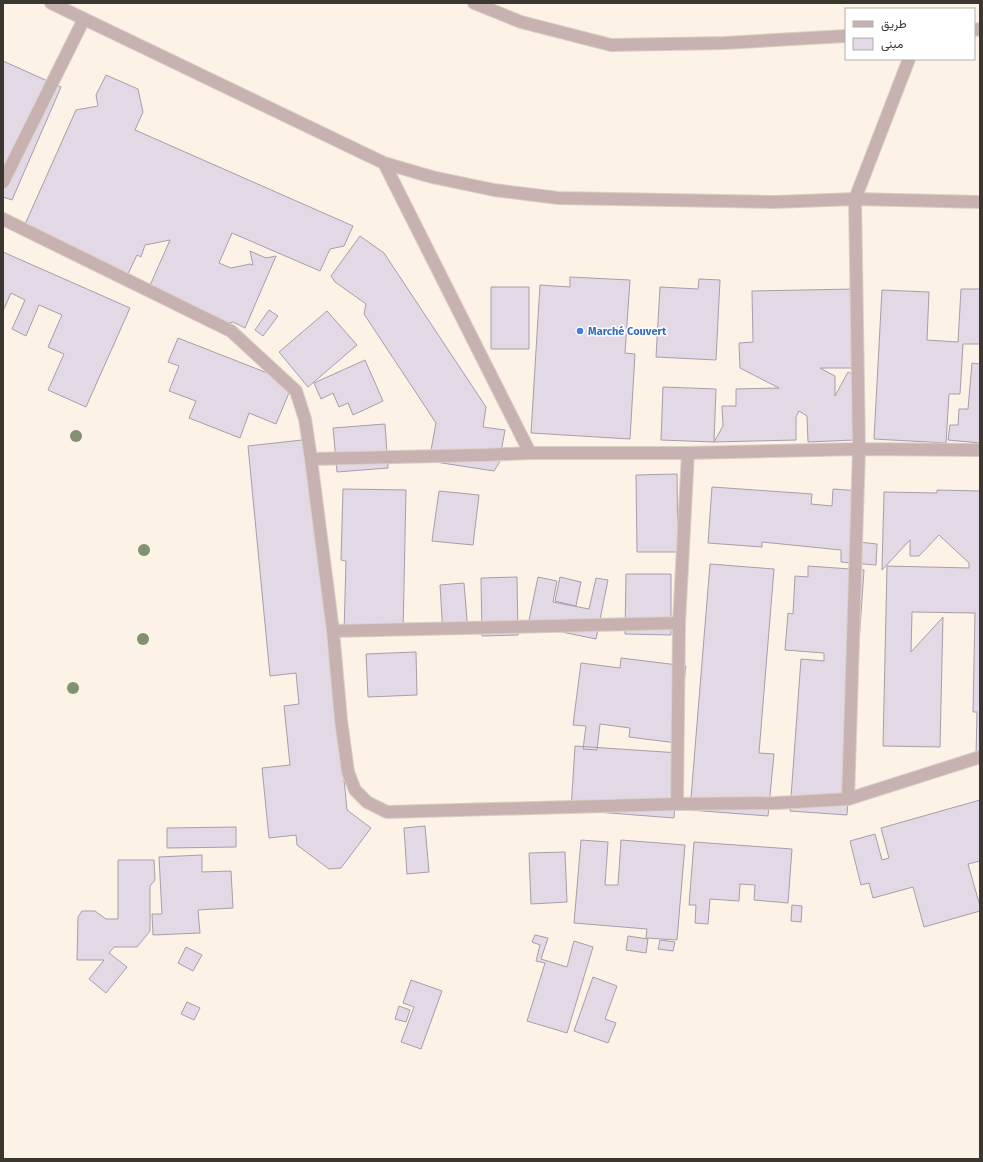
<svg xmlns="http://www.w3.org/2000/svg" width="983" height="1162" font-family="'Fira Sans',Vazirmatn,sans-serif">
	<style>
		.building { fill: #e3d9e6; stroke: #a79eab }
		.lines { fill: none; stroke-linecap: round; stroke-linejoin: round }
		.street-casing { stroke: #d9d0c5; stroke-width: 14 }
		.street { stroke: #c7b1b1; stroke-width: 12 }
		.tree { fill: #82916f }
		.shop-dot { fill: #3f7fe0; stroke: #fff; stroke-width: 1.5 }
		.labels { text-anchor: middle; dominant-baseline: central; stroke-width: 3; stroke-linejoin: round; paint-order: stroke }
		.shop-label { font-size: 11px; font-weight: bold; fill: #366cbe; stroke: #fff; text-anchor: start }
	</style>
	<rect width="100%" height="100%" fill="#fcf2e5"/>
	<!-- building -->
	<path class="building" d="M3,61L61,87L12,200L3,197Z
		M106,75L138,89L143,112L135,130L353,226L344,246L330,249L320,271L232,233L219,263L231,268L250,264L253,265L250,251L266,258L276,256L245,328L233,322L225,324L148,290L170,240L145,245L141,257L137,255L126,278L22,231L76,110L98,106L96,95Z
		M360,236L384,253L486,407L483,427L505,430L499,463L494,471L429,461L436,423L364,314L366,304L335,282L331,276Z
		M3,252L130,308L86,407L48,390L64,354L48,347L62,315L39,305L26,336L12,329L25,300L11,293L3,311Z
		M570,277L630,280L625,353L635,354L630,439L531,433L540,285L570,287Z
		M699,279L720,280L716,360L656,357L660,287L698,289Z
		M491,287H529V349H491Z
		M856,289L857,368H820L835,376V396L848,372L859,378L854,440L808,442L807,416L799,411L796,417V440L714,442L723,426L722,406H736V389L779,388L740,368L739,343L753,342L752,291Z
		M961,289H980V344H963L960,394H949L946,443L874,439L882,290L929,292L927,340L958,342Z
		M269,310L278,316L263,336L255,330Z
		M327,311L357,345L308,387L279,352Z
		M178,338L293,383L276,424L249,413L240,438L189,418L196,401L169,391L179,366L168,362Z
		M365,360L383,401L353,415L348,403L339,407L333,393L321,399L314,383Z
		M972,363L980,364V443L948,440L950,425H958L959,409H968Z
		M663,387L716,389L714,442L661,440Z
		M385,424L388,468L337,472L333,428Z
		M302,440L312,448L347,810L371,828L341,868L329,869L297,845L296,835L269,838L262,768L290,765L284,706L299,704L296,673L270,676L248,446Z
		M677,474L678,552H637L636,475Z
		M712,487L812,494L811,504L832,506L833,489L862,491L858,542L877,544L876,565L841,562V550L762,542V547L708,543Z
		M343,489L406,490L403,634L344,633L346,561L341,560Z
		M937,490L980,491V757H976L977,712H973L975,613L912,612L911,652L943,617L940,747L883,746L887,566L969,568V563L939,535L919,556H910V540L882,570L884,492L937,493Z
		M439,491L479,495L473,545L432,541Z
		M710,564L774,569L759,753L774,754L768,816L690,810Z
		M808,566L864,570L847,815L790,811L801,659L824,661V653L785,650L788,613L793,614L795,576L808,577Z
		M626,574H671V635L625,634Z
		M517,577L518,635L482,636L481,578Z
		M538,577L557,581L553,602L589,609L596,578L608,580L596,639L528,625Z
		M560,577L581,582L576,606L555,601Z
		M464,583L468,632L443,634L440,585Z
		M416,652L417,695L368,697L366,654Z
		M621,658L686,666L677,743L629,737L630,728L600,724L597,750L583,749L586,726L573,725L581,663L620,668Z
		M575,746L679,753L674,818L571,810Z
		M980,800V861L968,864L980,906V911L924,927L913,887L873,898L869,883L861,885L850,841L875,834L882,860L889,858L881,828Z
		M425,826L429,872L407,874L404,828Z
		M236,827V847L167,848V828Z
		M581,840L608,842L605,885H618L621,840L685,845L677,940L646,938L647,929L574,923Z
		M694,842L792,849L788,903L754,900L755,885L740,884L739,901L710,899L708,924L695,923L696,905H689Z
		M565,852L567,902L531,904L529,853Z
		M202,855V872L231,871L233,908L198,910L200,933L153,935L152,914H162L159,857Z
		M118,860H154L155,880L150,886V931L137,947H114L109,953L127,967L106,993L89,979L104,960H77L78,917L82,911H95L106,919H118Z
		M792,905L802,906L801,922L791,921Z
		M535,935L548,938L541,959L567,967L574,941L593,947L567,1033L527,1021L545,963L536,961L540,945L532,942Z
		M628,936L648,939L646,953L626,950Z
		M660,940L675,942L673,951L658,949Z
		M186,947L202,955L193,971L178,963Z
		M593,977L617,986L605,1019L616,1023L608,1043L574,1031Z
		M411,980L442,991L421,1049L401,1042L414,1007L403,1003Z
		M187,1002L200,1008L194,1020L181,1014Z
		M399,1006L410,1010L406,1022L395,1019Z"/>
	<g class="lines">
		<defs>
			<path id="street" d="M51,3L384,163L432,177L494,190L558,198L775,202L855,199L980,202
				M474,3L521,22L611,45L724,43L846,36
				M974,30L980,29
				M384,163L530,453
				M3,182L84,19
				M3,219L231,331L296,391L305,419L311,459L333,631L341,720L348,772L355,790L367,802L387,812L677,804L776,803L848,799L980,757
				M311,459L484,455L530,453H688L859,449L980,450
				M333,631L679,623
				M848,799L859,449L855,199L909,59
				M677,804L679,623L688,453"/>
		</defs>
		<!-- street casing -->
		<use href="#street" class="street-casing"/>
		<!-- street -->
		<use href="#street" class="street"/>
	</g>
	<!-- trees -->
	<g class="tree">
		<circle cx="76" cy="436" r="6"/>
		<circle cx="144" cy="550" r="6"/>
		<circle cx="143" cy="639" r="6"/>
		<circle cx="73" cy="688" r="6"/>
	</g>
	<!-- markers -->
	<circle class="shop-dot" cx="580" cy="331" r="4"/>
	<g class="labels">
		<!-- shop labels -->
		<g class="shop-label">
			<text x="588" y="331">Marché Couvert</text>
		</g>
	</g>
	<!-- border -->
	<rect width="983" height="1162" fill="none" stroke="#3a3731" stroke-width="8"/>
	<!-- legend -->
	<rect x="845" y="8" width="130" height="52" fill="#ffffff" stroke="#b0afad"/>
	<rect x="853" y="21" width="20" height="6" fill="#c7b1b1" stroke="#b0afad"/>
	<text x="881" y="28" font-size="12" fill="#3a3731">طريق</text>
	<rect x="853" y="38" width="20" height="12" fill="#e3d9e6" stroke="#b0afad"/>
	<text x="881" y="48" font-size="12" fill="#3a3731">مبنى</text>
</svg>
